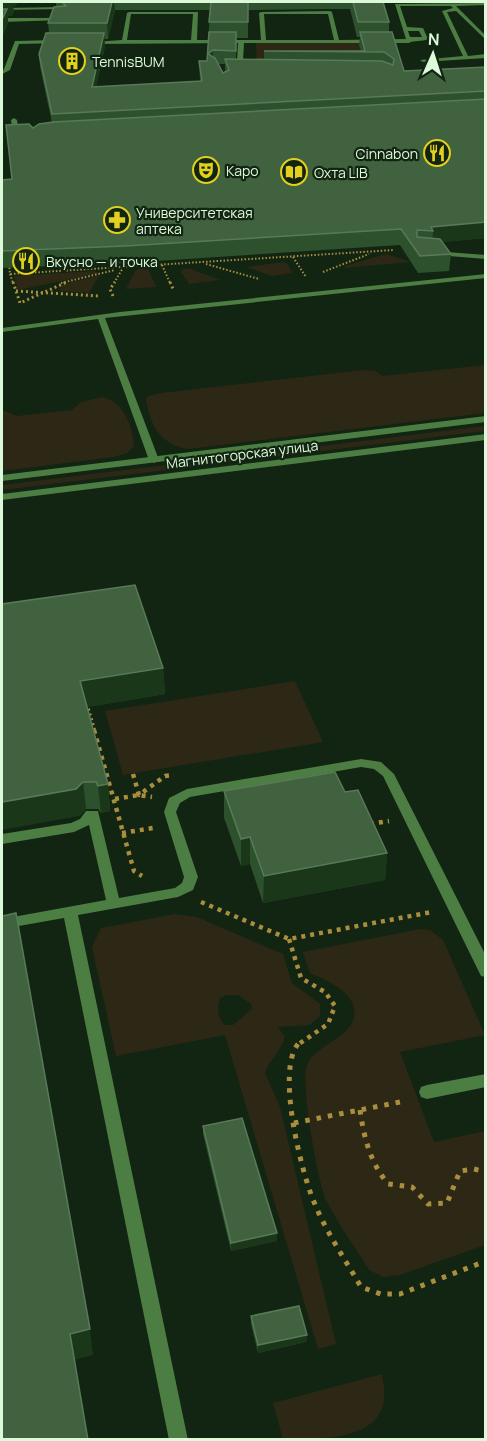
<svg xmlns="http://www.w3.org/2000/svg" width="487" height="1441" font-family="Manrope,sans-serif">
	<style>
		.green { fill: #2d2815; fill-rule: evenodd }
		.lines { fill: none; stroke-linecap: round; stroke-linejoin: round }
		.path-far3 { stroke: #aa8e3e; stroke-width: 2; stroke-dasharray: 1.5 2; stroke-linecap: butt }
		.path-far2 { stroke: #aa8e3e; stroke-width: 3; stroke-dasharray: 2 3; stroke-linecap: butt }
		.path-far1 { stroke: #aa8e3e; stroke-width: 4.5; stroke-dasharray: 4 5; stroke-linecap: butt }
		.path { stroke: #aa8e3e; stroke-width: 5; stroke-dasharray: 4.5 7; stroke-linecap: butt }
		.lane { fill: #4c7d42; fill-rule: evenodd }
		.street { fill: #4c7d42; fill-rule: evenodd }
		.wall { fill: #2d502d; fill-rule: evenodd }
		.shaded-wall { fill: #1a371a }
		.building { fill: #40623f; stroke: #587a58; stroke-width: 1.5 }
		.labels { text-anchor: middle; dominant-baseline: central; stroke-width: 4.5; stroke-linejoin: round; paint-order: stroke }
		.far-poi-label { font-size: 14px; fill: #dcfad9; stroke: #122412; text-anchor: start }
		.far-street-label { font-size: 14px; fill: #dcfad9; stroke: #122412 }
	</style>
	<rect width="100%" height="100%" fill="#122412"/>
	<!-- green -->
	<path class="green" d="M256,43H387L394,64H257Z
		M386,254L411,262L344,268L345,266Z
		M284,262L288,264L292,273L272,276L246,267Z
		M141,268L149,270L156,287L126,289L135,271Z
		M183,269H191L220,280L189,284L181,272Z
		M94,271L101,273L18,290L14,276Z
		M99,276L89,293L59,291L63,284Z
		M485,365V413L188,449C160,444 151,427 146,400L148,396L161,393L363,370L375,371L383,376Z
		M102,397C123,401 133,426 134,446L127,453L114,457L2,471V410L17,416L72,410L81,402Z
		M485,426V431L2,490V485Z
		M295,681L323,742L123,775L105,711Z
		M175,914L197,917L283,954L292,983L320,1004V1016L310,1025L278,1027L285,1037C281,1051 270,1059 265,1073L280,1107L336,1344L318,1349L225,1035L116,1056L92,947L101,928ZM227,995H238L251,1004L252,1009L233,1025H225C217,1017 217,1009 220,998Z
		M420,929L430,930L443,940L485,1035L400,1052L434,1142L485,1131V1245L400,1275L383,1277L369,1270C355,1247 338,1224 326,1200C318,1182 300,1082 307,1065C316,1043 359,1036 354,1009C351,989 326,981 310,973L303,952Z
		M382,1374C383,1381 385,1390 384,1397C383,1441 315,1440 283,1439L273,1403Z"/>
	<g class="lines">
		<!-- path-far3 -->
		<path class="path-far3" d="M293,257L306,277
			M9,264L10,274L394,250
			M206,264L259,279
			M162,265L170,283
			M323,272L369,254
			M10,274L13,283
			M61,283L115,270
			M114,283L124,266"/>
		<!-- path-far2 -->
		<path class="path-far2" d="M13,282L20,303L67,282
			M170,282L173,289
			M16,291L99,296
			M113,296L110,289L115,282
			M87,704L95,731"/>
		<!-- path-far1 -->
		<path class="path-far1" d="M94,730L134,871L142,876
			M133,774L139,795L165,776L174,775
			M115,799L139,795L152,797
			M370,824L389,821
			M122,833L153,828
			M201,902L289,939L432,912
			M289,939L301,978L325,992L335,1006L328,1024L296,1046"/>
		<!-- path -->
		<path class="path" d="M298,1044C276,1071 301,1171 314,1202C326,1232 345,1259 361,1287L381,1294H400L486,1261
			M360,1110C364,1138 370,1162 388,1184L412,1187L428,1204L447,1203L460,1171L474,1169L486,1172
			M294,1123L405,1101"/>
		<!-- lane -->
		<path class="lane" d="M486,3V5L456,6L486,36V40L456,11L447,12L468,56L486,54V58L423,62L420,60L463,56L442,11L453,8L451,6H400L407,27L423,28L428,39C422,42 414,40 409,43H244L243,62L248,68L245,70L237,62L238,43L96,44L93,42L122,40L127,13L129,12H198L197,40H261L259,13L261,12L330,11L332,12L339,40L406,39L395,4ZM131,14H193L191,40H127ZM264,14H328L334,40H266ZM408,31H419L422,37H410Z
			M62,7L64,9L2,10V8Z
			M2,18H62L65,20L2,22Z
			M58,40L60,43L19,44L10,70L2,74L15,41Z
			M14,118L17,120L19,133L23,134V136L13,135L11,120Z
			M433,251L486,255V259L436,255L432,253Z
			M486,274V278L105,318L159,460L154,463L149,460L98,319L2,332V328L120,312Z
			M361,759L381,762L394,774L486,956V977L481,976L479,972L383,776L374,769L361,767L190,797L180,803L176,812L198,877L193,890L178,897L78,915L188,1440H169L64,918L2,929V919L106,900L89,825L74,832L2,844V834L71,823L80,819L86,811H98L119,898L175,888L182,883L184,877L164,812L169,798L187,789Z
			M486,1074V1087L427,1099L421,1097L419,1092L421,1087L427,1085Z"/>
		<!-- street -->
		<path class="street" d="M486,416V422L2,481V475Z
			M486,434V440L2,500V494Z"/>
	</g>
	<!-- wall -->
	<path class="wall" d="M56,2H383L389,22V32L404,71L486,67V238L442,242L451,254L449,271L418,273L400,245L126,263L2,268V180L12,179L33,128L52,123L40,67L39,54L49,33L48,23L56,7ZM330,9H350L357,37H360L359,45L361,51H264V59H236V38H248V10ZM115,10H210L207,61H199L200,81L96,87L105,46L104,39H108ZM218,64H225V72L223,73Z
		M2,604L163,668L165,694L87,707L108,784L110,811L101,813L98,809H86L79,816Z
		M224,791L345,792L387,853L385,880L263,903L250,864L241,866L224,818Z
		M203,1126L277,1233V1241L231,1251L203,1134Z
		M251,1316L307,1335L306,1342L258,1353L251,1324Z"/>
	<!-- shaded-wall -->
	<path class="shaded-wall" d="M2,2H18L16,6H13L14,12L12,16H8V24L2,38Z
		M112,2H114L115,10L108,39L107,23Z
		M104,33L105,46L93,101L92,87Z
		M213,50V64L208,54Z
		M486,222V238L432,243L433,231L431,227Z
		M163,668L165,694L83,708L80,681Z
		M83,782L86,809L79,816L2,830V802Z
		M108,784L110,811L101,813L98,786Z
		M250,837V864L241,866V839Z
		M387,853L385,880L263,903L264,876Z
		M277,1233V1241L231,1251V1243Z
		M90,1329L93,1355L74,1360L70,1334Z
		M307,1335L306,1342L258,1353V1345Z"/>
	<!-- building -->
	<path class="building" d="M62,2H112L107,23H48L54,7L66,6Z
		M211,2H248V22H209Z
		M353,2H383L389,22H358Z
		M2,9H7L2,20Z
		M209,32H236V51L213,50L208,54L215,58L223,73L229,70L225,59L382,61L393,65L394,59L384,52L264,51H365L360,32H392L404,71L486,67V91L52,114L39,54L46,33H104L92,87L202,81L199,61H207Z
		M486,99V222L431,227L433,231L417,230V237L440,239L451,254L420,256L401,229L125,246L2,251V180L12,179L6,125L29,124L33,128L39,124L53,122Z
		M135,585L163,668L80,681L108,784L98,786L96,782H83L76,789L2,802V604Z
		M335,772L345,792L358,790L387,853L264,876L250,837L241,839L224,791Z
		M16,913L90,1329L70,1334L88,1440H2V916Z
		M242,1118L277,1233L231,1243L203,1126Z
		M299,1306L307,1335L258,1345L251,1316Z"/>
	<!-- icons -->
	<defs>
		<symbol id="building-ring" viewBox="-11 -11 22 22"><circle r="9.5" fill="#122412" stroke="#e3d01c" stroke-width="1.5"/><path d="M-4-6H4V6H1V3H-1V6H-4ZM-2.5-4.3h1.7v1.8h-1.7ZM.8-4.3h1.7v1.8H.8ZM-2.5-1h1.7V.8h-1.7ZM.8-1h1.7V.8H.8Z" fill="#e3d01c"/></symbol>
		<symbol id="restaurant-ring" viewBox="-11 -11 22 22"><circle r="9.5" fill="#122412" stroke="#e3d01c" stroke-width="1.5"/><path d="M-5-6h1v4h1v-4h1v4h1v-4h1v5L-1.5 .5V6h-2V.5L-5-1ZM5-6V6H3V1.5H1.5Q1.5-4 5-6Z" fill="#e3d01c"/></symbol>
		<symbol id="theatre-ring" viewBox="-11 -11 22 22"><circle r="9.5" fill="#122412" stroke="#e3d01c" stroke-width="1.5"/><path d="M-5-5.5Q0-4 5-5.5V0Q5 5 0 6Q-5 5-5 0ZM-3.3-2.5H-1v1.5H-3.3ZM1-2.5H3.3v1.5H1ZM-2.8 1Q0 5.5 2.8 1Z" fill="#e3d01c"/></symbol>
		<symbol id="library-ring" viewBox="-11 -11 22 22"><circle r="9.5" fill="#122412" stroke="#e3d01c" stroke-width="1.5"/><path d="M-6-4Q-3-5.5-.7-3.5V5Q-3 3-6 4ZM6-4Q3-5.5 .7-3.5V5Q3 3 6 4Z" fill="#e3d01c"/></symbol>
		<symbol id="pharmacy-ring" viewBox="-11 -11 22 22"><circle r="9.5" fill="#122412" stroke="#e3d01c" stroke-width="1.5"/><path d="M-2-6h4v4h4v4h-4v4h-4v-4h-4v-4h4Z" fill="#e3d01c"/></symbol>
	</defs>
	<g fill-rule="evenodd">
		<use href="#building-ring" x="57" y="46" width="30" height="30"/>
		<use href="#restaurant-ring" x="422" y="138" width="30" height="30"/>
		<use href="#theatre-ring" x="191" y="155" width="30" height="30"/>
		<use href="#library-ring" x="279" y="157" width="30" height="30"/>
		<use href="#pharmacy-ring" x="102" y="205" width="30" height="30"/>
		<use href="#restaurant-ring" x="11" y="246" width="30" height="30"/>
	</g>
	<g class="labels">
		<!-- far-poi labels -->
		<g class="far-poi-label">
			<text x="92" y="61">TennisBUM</text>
			<text x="418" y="153" text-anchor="end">Cinnabon</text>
			<text x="226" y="170">Каро</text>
			<text x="314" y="172">Охта LIB</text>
			<text x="136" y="212">Университетская<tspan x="136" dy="16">аптека</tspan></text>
			<text x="46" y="261">Вкусно — и точка</text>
		</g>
		<!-- far-street labels -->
		<g class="far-street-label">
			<text transform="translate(242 454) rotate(-7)">Магнитогорская улица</text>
		</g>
	</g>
	<!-- border -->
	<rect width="487" height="1441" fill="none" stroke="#dcfad9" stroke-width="6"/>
	<!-- north arrow -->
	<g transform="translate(433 54) rotate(3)" stroke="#122412" stroke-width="4.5" paint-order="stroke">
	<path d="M0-4.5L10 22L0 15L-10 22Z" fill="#dcfad9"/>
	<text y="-9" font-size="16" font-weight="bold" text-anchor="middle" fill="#dcfad9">N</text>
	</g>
</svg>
